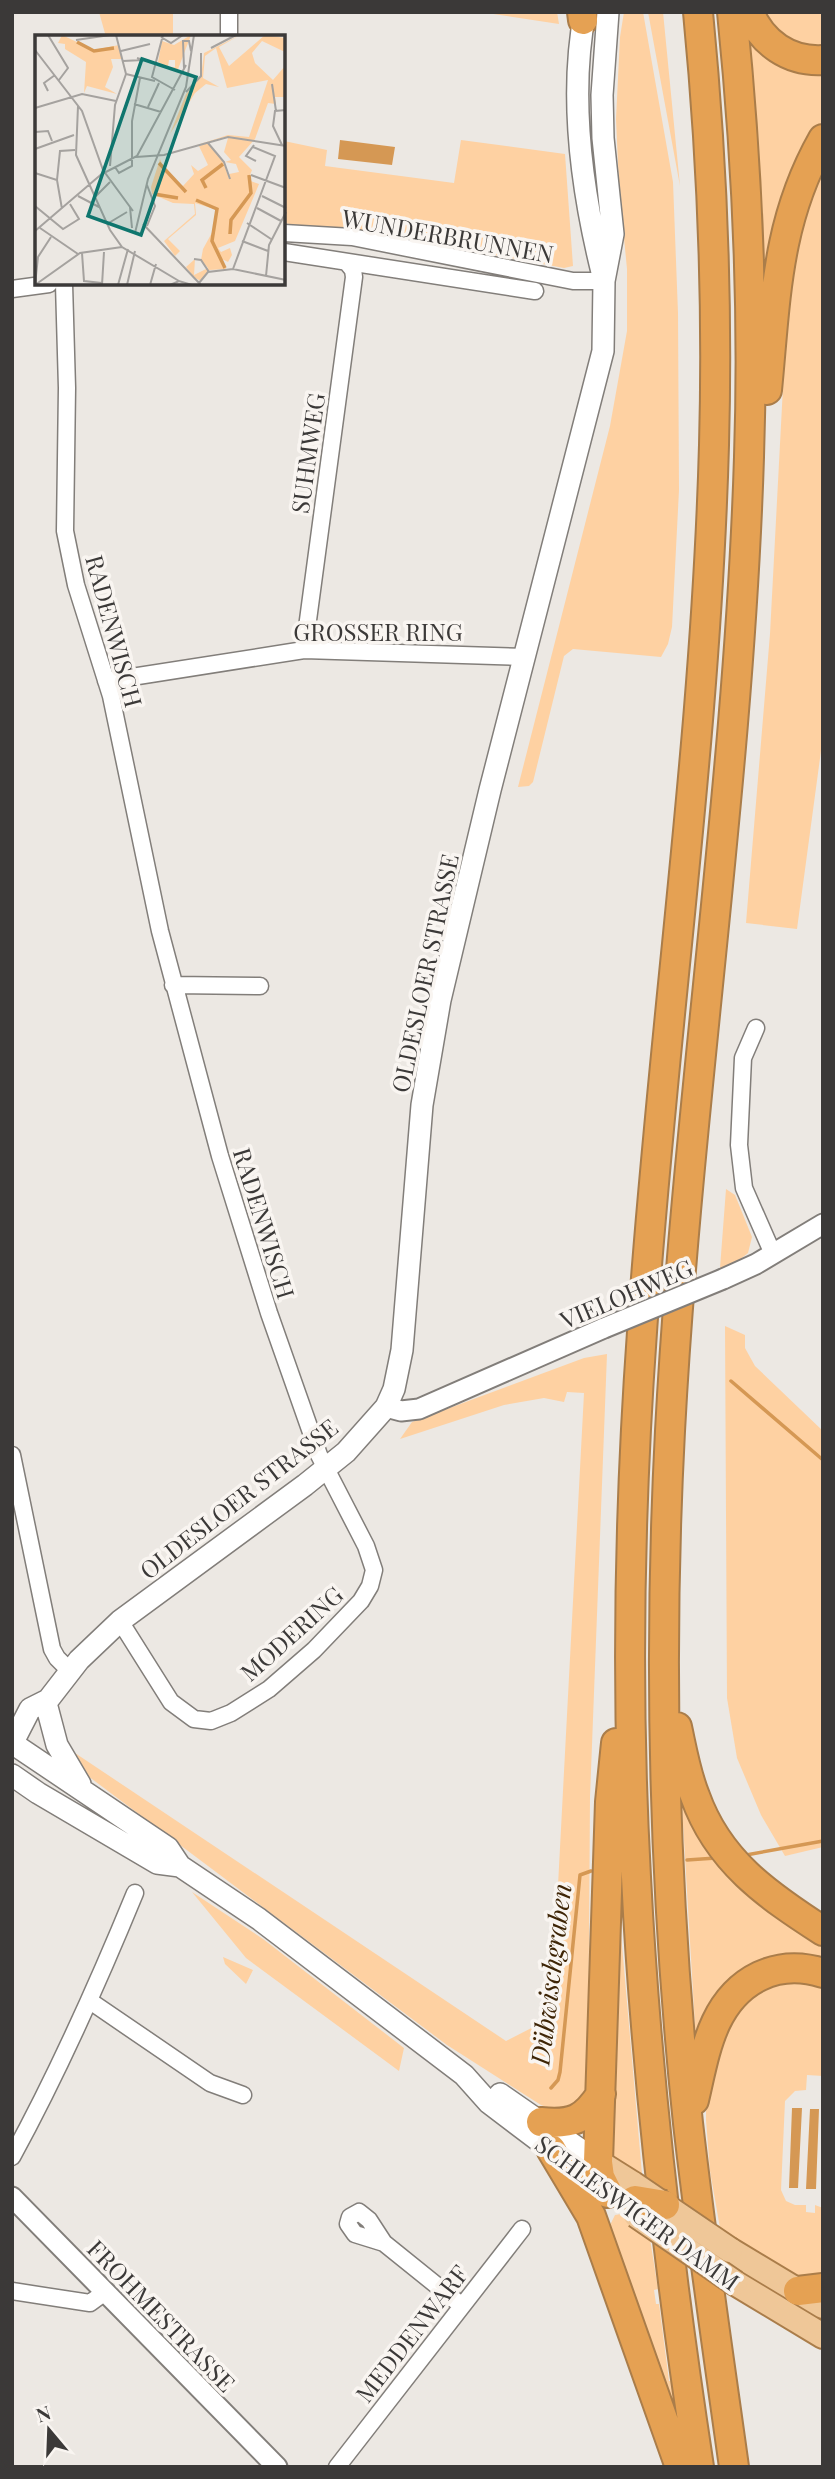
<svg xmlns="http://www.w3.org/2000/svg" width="835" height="2479" font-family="'Playfair Display',serif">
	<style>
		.green { fill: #fed1a2 }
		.water { fill: #d59854 }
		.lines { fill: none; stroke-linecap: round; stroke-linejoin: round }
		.stream { stroke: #d59854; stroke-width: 3.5 }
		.minor-casing { stroke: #827e7a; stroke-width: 19 }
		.tertiary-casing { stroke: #827e7a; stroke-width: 23 }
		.secondary-casing { stroke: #827e7a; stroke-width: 24 }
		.primary-casing { stroke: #aa7d4a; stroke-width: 28 }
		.motorway-casing { stroke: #aa7d4a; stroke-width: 32 }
		.minor { stroke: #fff; stroke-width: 16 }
		.tertiary { stroke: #fff; stroke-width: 19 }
		.secondary { stroke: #fff; stroke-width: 21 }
		.primary { stroke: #efc798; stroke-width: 24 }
		.motorway { stroke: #e5a153; stroke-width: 28 }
		.tertiary-bridge-casing { stroke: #827e7a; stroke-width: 23; stroke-linecap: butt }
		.primary-bridge-casing { stroke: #aa7d4a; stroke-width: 28; stroke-linecap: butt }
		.motorway-bridge-casing { stroke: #aa7d4a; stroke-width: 32; stroke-linecap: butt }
		.tertiary-bridge { stroke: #fff; stroke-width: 19 }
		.primary-bridge { stroke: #efc798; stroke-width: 24 }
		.motorway-bridge { stroke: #e5a153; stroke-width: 28 }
		.labels { text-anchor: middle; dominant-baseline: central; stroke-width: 7; stroke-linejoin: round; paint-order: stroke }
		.street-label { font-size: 24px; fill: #3b3938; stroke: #f9f5f1 }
		.water-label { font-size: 26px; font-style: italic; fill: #3e2506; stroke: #f9f5f1 }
		.inset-river { fill: none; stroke: #d59854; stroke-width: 3.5 }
		.inset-road { fill: none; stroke: #a5a29f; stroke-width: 2 }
		.view { fill: #0f766e; fill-opacity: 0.15; stroke: #0f766e; stroke-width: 3.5 }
		.inset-edge { fill: none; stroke: #3b3938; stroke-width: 3.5 }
	</style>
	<rect width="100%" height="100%" fill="#ece8e3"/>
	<!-- green -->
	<path class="green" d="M99,12H173V37H106Z
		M480,12H557L559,24Z
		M624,12H643L673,182L678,313L679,490L672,627L668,644L661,657L573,649L564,656L533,782L529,786L518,787L610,426L627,331V269L619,186L616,119L620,37Z
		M648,12H663L680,186Z
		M756,12H823V53H805Z
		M749,35L823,67V125L817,133L765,293L757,128Z
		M461,140L565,154L573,266L564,268L372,232L308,227L284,223V141L327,150L325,166L454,183Z
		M823,166V736L797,929L746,923L770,634L788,292L800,227Z
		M726,1189L735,1195L752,1237L748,1253L738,1261L720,1268Z
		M725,1326L745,1335V1348L755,1366L823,1431V1847L785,1856L761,1815L737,1758L727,1698Z
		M607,1354L590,1797L588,2080C583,2106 566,2115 541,2105L447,2045L84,1773L75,1753L506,2041L551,2018L584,1393L567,1392L564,1402L544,1398L504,1405L400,1439L412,1422L584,1358Z
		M680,1773L689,1797L823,1939V1958L808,1955H786L697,2059Z
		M192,1892L263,1939L404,2048L399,2071L246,1958Z
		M619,1911L642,2174L608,2154Z
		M223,1957L253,1970L246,1984L225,1964Z
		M781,1979L823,1984V2076L807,2075L806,2090L795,2091L785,2101L781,2190L786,2201L795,2205H806V2212L815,2213V2205L823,2208V2278L798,2277L739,2243L720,2228L710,2171L706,2120V2083L737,2006Z
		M621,2214L650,2239L658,2289L654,2290L656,2304H659L669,2381H672L683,2457L609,2227L615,2215Z"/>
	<!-- water -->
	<path class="water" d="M340,140L395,147L392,165L338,159Z
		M792,2108H802L798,2188H789Z
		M810,2109H819L816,2189H806Z"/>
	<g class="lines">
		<!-- stream -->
		<path class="stream" d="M731,1381L823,1460
			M746,1855L823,1841
			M687,1860L716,1858
			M551,2088L558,2080L560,2072L580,1875L591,1871"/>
		<defs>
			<path id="minor" d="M229,37V12
				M284,233L352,237L573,281H604
				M284,252L535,291
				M64,284L67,388L65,531L76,585L111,696L160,931L220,1156L269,1313L319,1455L366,1546L374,1570L370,1586L361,1601L314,1650L269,1689L231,1713L211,1721L194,1719L171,1702L120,1621
				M12,289L49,284
				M304,650L354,277L353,270L348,264
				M106,681L304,650L525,657
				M173,985L260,986
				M756,1028L743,1058L739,1145L744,1188L773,1254
				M12,1455L52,1649L57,1658L70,1671
				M90,2001L210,2083L243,2095
				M12,2157C59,2071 98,1983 135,1893
				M384,2243L355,2234L348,2224L350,2217L359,2212L369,2220L384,2243L461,2305
				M12,2291L90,2303L105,2292
				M337,2467L522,2229"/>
			<path id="tertiary" d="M723,1279L756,1264L823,1224
				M386,1407L401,1411L419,1409L604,1328
				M12,2197L277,2467"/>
			<path id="secondary" d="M585,12C569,95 582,191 602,272
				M47,1707L57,1745L80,1784
				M12,1743L168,1848L180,1866L259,1919L464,2075L489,2103L608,2193
				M12,1744L30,1709L48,1700L79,1660L120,1621L305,1485L346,1452L386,1407L394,1389L402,1350L422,1105L440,1000L490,790L603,351L604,281L613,234L603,138L602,95L608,12
				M12,1775L38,1793L157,1863L180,1866
				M500,2094L598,2162"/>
			<path id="primary" d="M598,2162L633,2184
				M730,2250L823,2306
				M735,2283L823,2336"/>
			<path id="motorway" d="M582,12L583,20
				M698,12C712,156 718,300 714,445C706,742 662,1036 642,1332C629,1513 626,1695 636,1877C646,2074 669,2271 699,2467
				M732,12C747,160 754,309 749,457C739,783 687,1106 670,1431C658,1661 664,1894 688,2123C701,2238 718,2352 734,2467
				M749,12C762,43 789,62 823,60
				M767,390C776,298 776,222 823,139
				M677,1727C682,1750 686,1774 695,1796C718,1861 767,1895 823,1931
				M694,2100C705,2053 712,1999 760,1976C781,1966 801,1966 823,1973
				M541,2122C572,2125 584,2120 601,2094
				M551,2149L591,2216L680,2467
				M608,2193L600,2177L598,2162L610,1802L616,1743
				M798,2291L823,2288"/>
		</defs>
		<!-- minor casing -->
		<use href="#minor" class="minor-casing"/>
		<!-- tertiary casing -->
		<use href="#tertiary" class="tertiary-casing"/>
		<!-- secondary casing -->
		<use href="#secondary" class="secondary-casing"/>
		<!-- primary casing -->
		<use href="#primary" class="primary-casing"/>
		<!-- motorway casing -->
		<use href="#motorway" class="motorway-casing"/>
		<!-- minor -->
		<use href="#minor" class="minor"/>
		<!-- tertiary -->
		<use href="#tertiary" class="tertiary"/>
		<!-- secondary -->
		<use href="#secondary" class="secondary"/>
		<!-- primary -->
		<use href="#primary" class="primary"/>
		<!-- motorway -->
		<use href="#motorway" class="motorway"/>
		<defs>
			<path id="tertiary-bridge" d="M604,1328L723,1279"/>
			<path id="primary-bridge" d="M633,2184L730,2250
				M636,2215L735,2283"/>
			<path id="motorway-bridge" d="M635,2200L665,2205"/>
		</defs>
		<!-- tertiary-bridge casing -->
		<use href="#tertiary-bridge" class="tertiary-bridge-casing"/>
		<!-- primary-bridge casing -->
		<use href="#primary-bridge" class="primary-bridge-casing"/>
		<!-- motorway-bridge casing -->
		<use href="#motorway-bridge" class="motorway-bridge-casing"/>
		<!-- tertiary-bridge -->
		<use href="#tertiary-bridge" class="tertiary-bridge"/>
		<!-- primary-bridge -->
		<use href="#primary-bridge" class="primary-bridge"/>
		<!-- motorway-bridge -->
		<use href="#motorway-bridge" class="motorway-bridge"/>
	</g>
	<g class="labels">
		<!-- street labels -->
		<g class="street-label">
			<text transform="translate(448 235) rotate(10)">WUNDERBRUNNEN</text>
			<text transform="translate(307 453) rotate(-82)">SUHMWEG</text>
			<text transform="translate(115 631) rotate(75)">RADENWISCH</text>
			<text x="378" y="631">GROSSER RING</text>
			<text transform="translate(424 973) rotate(-78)">OLDESLOER STRASSE</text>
			<text transform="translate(265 1223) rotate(73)">RADENWISCH</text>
			<text transform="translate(626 1293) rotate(-23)">VIELOHWEG</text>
			<text transform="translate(238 1498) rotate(-38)">OLDESLOER STRASSE</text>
			<text transform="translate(291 1633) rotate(-42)">MODERING</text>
			<text transform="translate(638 2212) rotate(36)">SCHLESWIGER DAMM</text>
			<text transform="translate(162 2315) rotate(46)">FROHMESTRASSE</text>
			<text transform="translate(411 2333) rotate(-52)">MEDDENWARF</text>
		</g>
		<!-- water labels -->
		<g class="water-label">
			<text transform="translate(550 1974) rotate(-83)">Dübwischgraben</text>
		</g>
	</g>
	<!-- overview -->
	<g transform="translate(35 35)">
		<rect width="250" height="250" fill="#ece8e3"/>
		<path d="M27,0L59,15L84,10L87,24H76L78,32L70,52L82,59L52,51L49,58L51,27L30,14V9L23,8ZM156,0L142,37L134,33L140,32V25H134L133,32L123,27L127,6L139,10ZM205,0L184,12L194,31L230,0L250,3V17L227,6L217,18L220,28L238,45L250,31V62H240L241,69L233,68L220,104L204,122L217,135L213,145L224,149L200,206L183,213L186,217L195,213L197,220L193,227L187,224L191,234L174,235L166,246L160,243L162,247L151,232L160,224L159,240L173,233L166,225L168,214L179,194L182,175L160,168L161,180L133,204L145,216L140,221L129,206L160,179L159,169L138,168L117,159L116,152L125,124L131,138L148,151L159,139L156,130L163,136L173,130L164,111L173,108L189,127L194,144V139L204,137L201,129L190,127L196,125L189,117L193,103L199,102H190L156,112L193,100L214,102L233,45L192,53L181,13L170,21L168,43L184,52L171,49L160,58L135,99L151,59L166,42L169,18Z" fill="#fed1a2"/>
		<path class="inset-river" d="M42,7L59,16L79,13M124,128L151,157M171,153L167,145L188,129M119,159L143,163M161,165L182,174L177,206L190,233M195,199L196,185L216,158L214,140"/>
		<path class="inset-road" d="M13,0L33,33L24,45M128,0L117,42L140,55M126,2L136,8L148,0M41,5L75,0M176,13L201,0M0,15L47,76L68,135L98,176M86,16L115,9M88,26L108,25L102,23M149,33L148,6H154L156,16M91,39L120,46M237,49L241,76M13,56L9,48L20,40M151,57L166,41V18M99,69L126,77M43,71L41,120L75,195L87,212L144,246M113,72L124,48M0,73L47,59L81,66M0,97L13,96L17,106M173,108L189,127L195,144M219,110L211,121L221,126M247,110L238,91L240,76L251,75M0,114L39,100M101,122L129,120L193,102L251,111M75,131L80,70L91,39L81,0M80,132L84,138L97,131V86L105,43M0,138L22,145L27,174M67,139L102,121L151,30M216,140L251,153M22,145L25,116L40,115M0,147V169M43,161L64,172M227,161L251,173M60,162L75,147M0,171L28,194L44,184L35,169M95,172L97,193M222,173L246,186M212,188L236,204M72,189L92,177M108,189L166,250M112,191L120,171L112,150M5,193L43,219M0,196L69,137M100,198L113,144L151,52L159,0M207,206L233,216M47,218L49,246L67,248M159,224L166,225L174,237M198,234L240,121L218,112M231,241L234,210L251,177M164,248L173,237L198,234L251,245M0,250L45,218L87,212M0,250L3,222L16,202M67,250L69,217M83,250L93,214M92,250L100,216M115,250L121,229M135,250L144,246L157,250"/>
		<path class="view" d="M107,24L161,42L106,200L53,181Z"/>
		<rect width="250" height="250" class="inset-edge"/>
	</g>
	<!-- border -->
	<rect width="835" height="2479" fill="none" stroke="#3b3938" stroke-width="28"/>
	<!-- north arrow -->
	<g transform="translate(49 2430) rotate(341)" stroke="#f9f5f1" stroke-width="5" paint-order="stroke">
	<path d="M0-5L12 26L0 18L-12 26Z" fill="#3b3938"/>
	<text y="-10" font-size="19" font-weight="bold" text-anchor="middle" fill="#3b3938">N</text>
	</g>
</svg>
